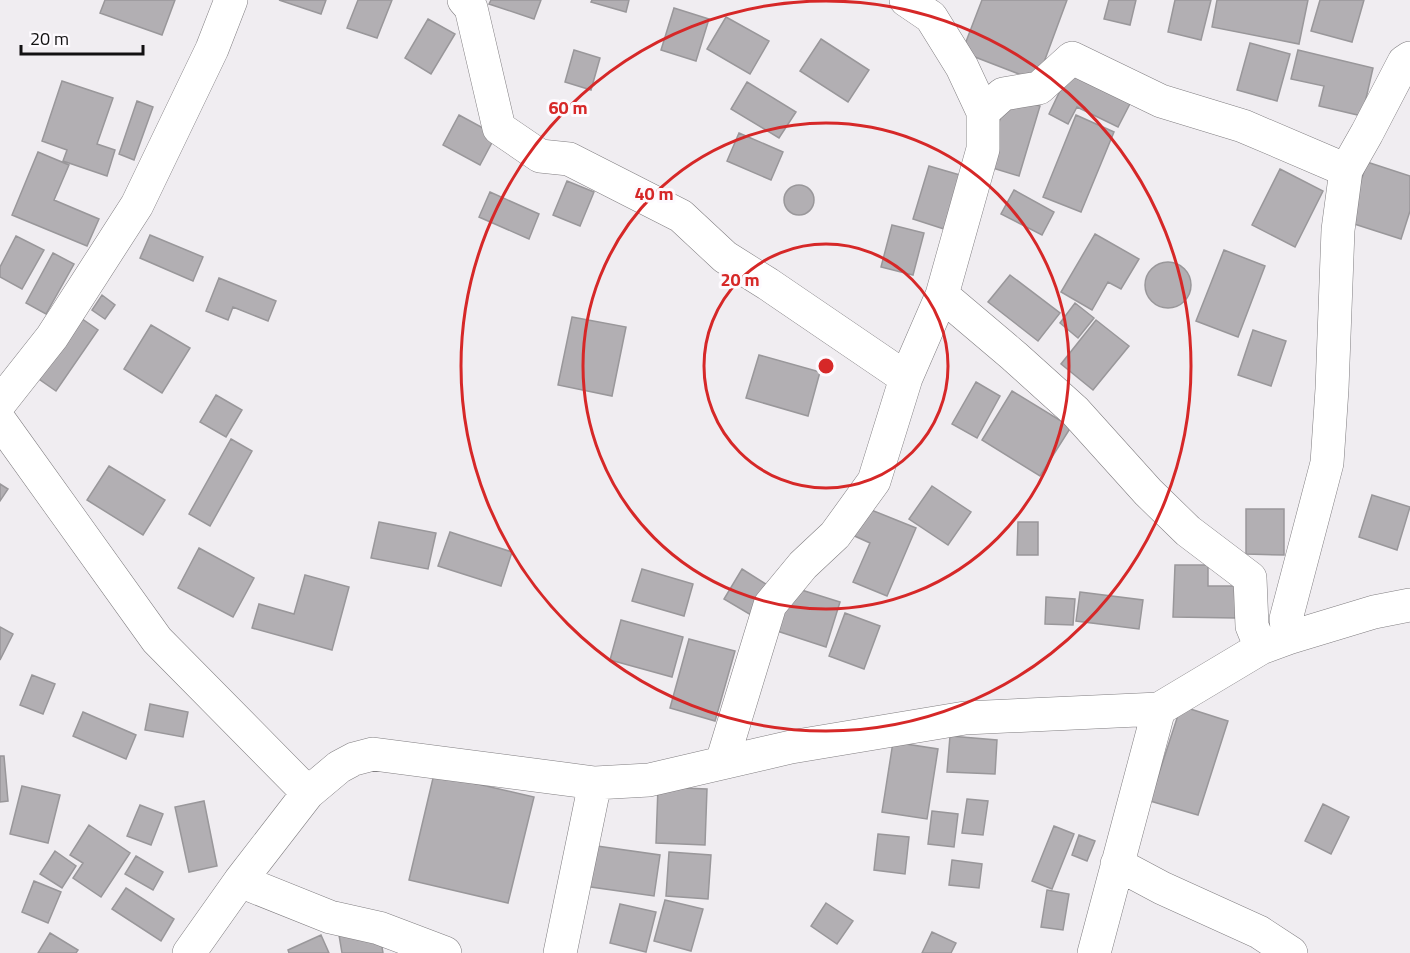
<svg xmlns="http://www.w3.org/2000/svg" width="1410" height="953" font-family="'Titillium Web',sans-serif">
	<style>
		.building { fill: #b2afb3; stroke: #99979a; stroke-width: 1.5 }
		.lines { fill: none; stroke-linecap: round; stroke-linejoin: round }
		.minor-casing { stroke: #807e81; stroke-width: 34 }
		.minor { stroke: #fff; stroke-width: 33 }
		.ring { fill: none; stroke: #d62828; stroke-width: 3 }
		.centre { fill: #d62828; stroke: #fdfafe; stroke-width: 3 }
		.ring-label { font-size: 18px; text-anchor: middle; font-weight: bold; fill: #d62828; stroke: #fdfafe; stroke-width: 6; stroke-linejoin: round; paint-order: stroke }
	</style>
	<rect width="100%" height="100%" fill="#f0edf1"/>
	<!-- building -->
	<path class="building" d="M105,0H175L162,35L100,13Z
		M279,0H326L321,14Z
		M358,0H392L377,38L347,28Z
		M491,0H541L534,19L489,4Z
		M592,0H629L626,12L591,2Z
		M982,0H1067L1037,81L962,52Z
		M1109,0H1136L1130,25L1104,19Z
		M1175,0H1211L1201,40L1168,32Z
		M1217,0H1308L1299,44L1212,27Z
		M1320,0H1364L1352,42L1311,31Z
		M674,8L709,19L696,61L661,50Z
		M726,17L769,41L750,74L707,49Z
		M428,19L455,34L431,74L405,58Z
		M821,39L869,70L848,102L800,71Z
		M1250,43L1290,54L1277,101L1237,90Z
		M574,50L600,58L591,90L565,82Z
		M1298,50L1373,68L1362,116L1319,106L1324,86L1291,79Z
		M1068,74L1134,96L1118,127L1077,107L1068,124L1049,114Z
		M62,81L113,98L97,144L115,150L107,176L63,161L67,150L42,141Z
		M747,82L796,112L779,138L731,109Z
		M1007,96L1040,106L1019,176L986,166Z
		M137,101L153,107L134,160L119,154Z
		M459,115L496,135L480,165L443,145Z
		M1076,115L1114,132L1081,212L1043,197Z
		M739,133L783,152L771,180L727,161Z
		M38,152L69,165L54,200L99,219L87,246L12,215Z
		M1367,162L1410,176V211L1401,239L1348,222Z
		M929,166L960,175L944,229L913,219Z
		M1280,169L1323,191L1295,247L1252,225Z
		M567,181L594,192L580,226L553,215Z
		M784 200a15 15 0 1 1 30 0a15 15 0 1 1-30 0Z
		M1014,190L1054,212L1042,235L1001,214Z
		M490,192L539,214L529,239L479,217Z
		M892,225L924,233L913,275L881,267Z
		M1095,234L1139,259L1121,289L1108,282L1092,310L1061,292Z
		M150,235L203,257L193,281L140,258Z
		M16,236L44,250L22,289L0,277V267Z
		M1224,250L1265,266L1238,337L1196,321Z
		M53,253L74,264L46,314L26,303Z
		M1145 285a23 23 0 1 1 46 0a23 23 0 1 1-46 0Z
		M1010,275L1060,313L1038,341L988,302Z
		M219,278L276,301L268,321L233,307L228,320L206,311Z
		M102,295L115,305L105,319L92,310Z
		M1075,303L1094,318L1078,338L1060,323Z
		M78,316L98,330L56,391L36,377Z
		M572,317L626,327L612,396L558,385Z
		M1096,320L1129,346L1093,390L1061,364Z
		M151,325L190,348L162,393L124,369Z
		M1253,330L1286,341L1271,386L1238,375Z
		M759,355L820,372L808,416L746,398Z
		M976,382L1000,396L977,438L952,424Z
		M1012,391L1071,427L1040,476L982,440Z
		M216,395L242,410L226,437L200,422Z
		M231,439L252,451L210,526L189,514Z
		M109,466L165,500L143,535L87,500Z
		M0,484L8,489L0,501Z
		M932,486L971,512L948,545L909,519Z
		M1372,495L1410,507L1397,550L1359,537Z
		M859,505L916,528L887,596L853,582L870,543L848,533Z
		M1246,509H1284V555L1246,554Z
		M379,522L436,533L428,569L371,558Z
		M1018,522H1038V555H1017Z
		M450,532L512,552L501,586L438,566Z
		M199,548L254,578L233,617L178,588Z
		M1175,565H1208V586H1237L1236,618L1173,617Z
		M642,569L693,584L684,616L632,601Z
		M742,569L769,586L751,615L724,599Z
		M305,575L349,587L332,650L252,628L259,604L294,614Z
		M792,587L840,602L826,647L777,631Z
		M1080,592L1143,600L1139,629L1076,621Z
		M1046,597L1075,599L1073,625L1045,624Z
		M845,613L880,626L864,669L829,656Z
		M621,620L683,637L672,677L610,660Z
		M0,627L13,634L0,660Z
		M689,639L735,651L715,721L670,708Z
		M32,675L55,684L43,714L20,705Z
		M150,704L188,712L183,737L145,730Z
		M1181,706L1228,721L1198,815L1150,801Z
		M83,712L136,735L126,759L73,736Z
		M950,736L997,740L995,774L947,772Z
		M893,742L938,749L927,819L882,812Z
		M0,756H4L8,801L0,802Z
		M434,774L534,797L508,903L409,880Z
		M22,786L60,795L48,843L10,834Z
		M658,787L707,789L705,845L656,843Z
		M967,799L988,801L983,835L962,833Z
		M204,801L217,866L189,872L175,807Z
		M1323,804L1349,817L1331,854L1305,841Z
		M140,805L163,814L151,845L127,836Z
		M932,811L958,814L954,847L928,844Z
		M89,825L130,853L101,897L73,878L83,863L70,855Z
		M1054,826L1074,834L1052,889L1032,881Z
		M878,834L909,837L905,874L874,870Z
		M1079,835L1095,841L1087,861L1072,855Z
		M590,845L660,855L654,896L584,886Z
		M55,851L76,866L62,888L40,874Z
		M669,852L711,855L708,899L666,896Z
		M136,856L163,872L153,890L125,874Z
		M952,860L982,864L979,888L949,885Z
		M34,881L61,892L48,923L22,912Z
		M126,888L174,919L161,941L112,909Z
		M1047,890L1069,894L1063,930L1041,927Z
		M665,900L703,909L691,951L654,941Z
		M826,903L853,921L837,944L811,926Z
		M620,904L656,912L646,952L610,943Z
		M379,928L383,953H342L339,935Z
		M932,932L956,943L951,953H922Z
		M50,933L78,950L76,953H38Z
		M321,935L329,953H289L288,950Z"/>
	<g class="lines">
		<defs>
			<path id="minor" d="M464,0L471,8L499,128L540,156L569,159L681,216L725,257L768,284L906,378
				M983,112L1003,94L1039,88L1072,58L1161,101L1243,126L1346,170
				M942,295L1014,356L1075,411L1148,492L1188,531L1250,578L1252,626L1261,648
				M0,403L52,337L137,205L212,49L231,0
				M0,421L157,640L308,793
				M1288,638L1286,619L1327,463L1332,389L1338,230L1346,170L1367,133L1404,62L1410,58
				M722,762L770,605L803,565L835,535L874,481L906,378L942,295L983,149V112L962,67L931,17L906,0
				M1117,864L1162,888L1259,932L1291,953
				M240,881L330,917L379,928L445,953
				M189,953L240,881L308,793L339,767L354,759L373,754L595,783L649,780L791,747L965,718L1159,709L1261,648L1288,638L1374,612L1410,605
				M560,953L595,783
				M1094,953L1159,709"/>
		</defs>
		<!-- minor casing -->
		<use href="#minor" class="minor-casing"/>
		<!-- minor -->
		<use href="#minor" class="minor"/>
	</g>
	<!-- distance rings -->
	<g class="ring">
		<circle cx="826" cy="366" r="122"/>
		<circle cx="826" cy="366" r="243"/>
		<circle cx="826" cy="366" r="365"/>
	</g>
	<circle cx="826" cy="366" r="9" class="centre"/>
	<g class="ring-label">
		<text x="568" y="114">60 m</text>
		<text x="654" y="200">40 m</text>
		<text x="740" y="286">20 m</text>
	</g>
	<!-- scale -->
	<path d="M21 45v9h122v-9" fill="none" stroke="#121112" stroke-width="3"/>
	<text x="30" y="45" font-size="18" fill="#121112" stroke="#fdfafe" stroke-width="4.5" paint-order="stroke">20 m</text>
</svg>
